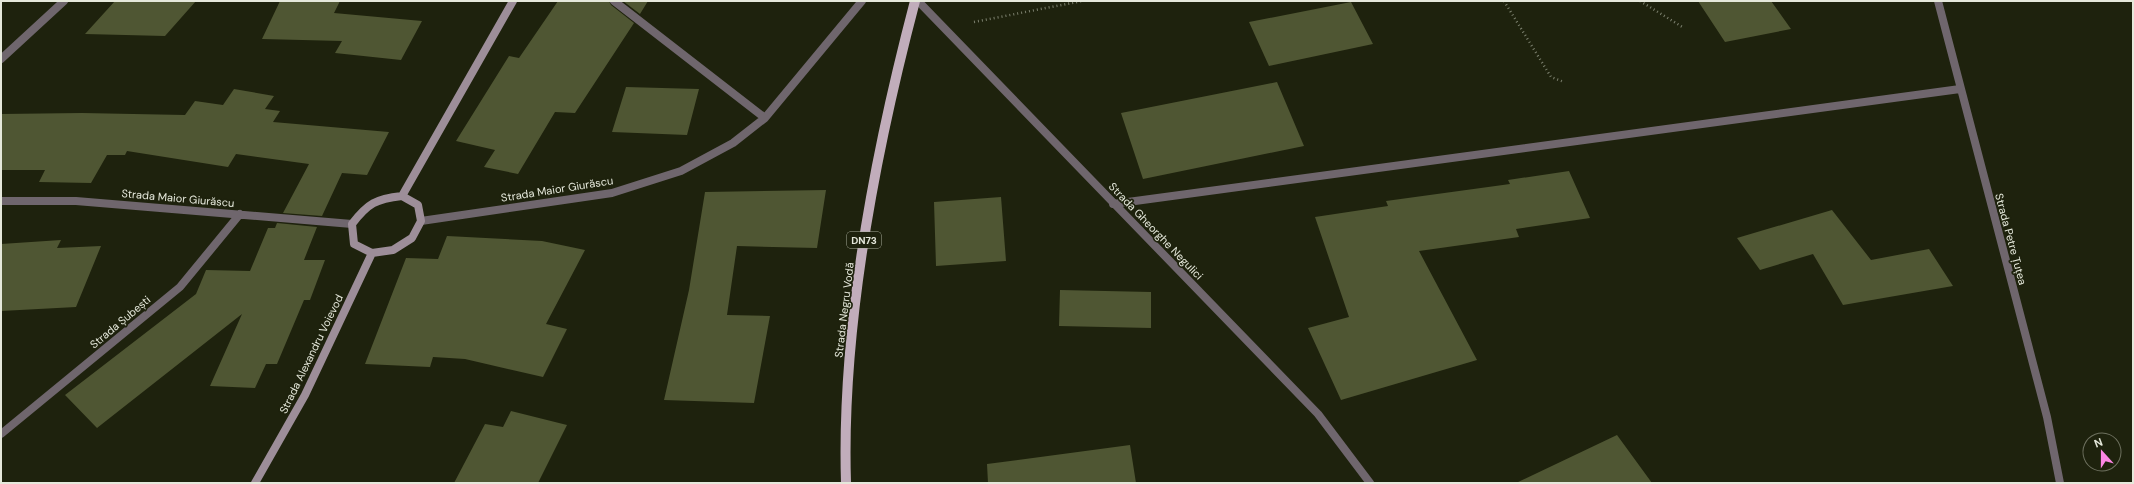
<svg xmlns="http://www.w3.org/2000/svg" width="2134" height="484" font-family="'DM Sans',sans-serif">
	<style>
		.building { fill: #4f5633 }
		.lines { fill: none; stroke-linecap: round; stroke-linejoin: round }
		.path { stroke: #7c806e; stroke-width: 2.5; stroke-dasharray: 1 3; stroke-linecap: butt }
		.minor { stroke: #6f666d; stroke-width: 8 }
		.secondary { stroke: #9d8e99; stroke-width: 8 }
		.primary { stroke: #c1adbb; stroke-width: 10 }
		.labels { text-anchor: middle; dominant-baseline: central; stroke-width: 3.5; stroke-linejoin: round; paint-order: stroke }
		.shield { fill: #1e220d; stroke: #a9ad9d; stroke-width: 1 }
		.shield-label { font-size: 10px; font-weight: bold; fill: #e5e8db }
		.street-label { font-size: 11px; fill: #e5e8db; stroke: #1e220d }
	</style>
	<rect width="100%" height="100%" fill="#1e220d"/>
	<!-- building -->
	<path class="building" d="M115,1H196L165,36L85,34Z
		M280,1H340L334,13L422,21L401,60L335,53L342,41L262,39Z
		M558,1H609L611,5L634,23L575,113L555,112L518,174L484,167L495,150L456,141L509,56L519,58Z
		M623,1H648L640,14Z
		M1698,1H1771L1791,29L1725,42Z
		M1351,2L1373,44L1269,66L1249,22Z
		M1277,82L1304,146L1143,179L1121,113Z
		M626,87L699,89L687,135L612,132Z
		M234,89L274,96L265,109L280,111L273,122L389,132L367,175L342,173L322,216L283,213L309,164L236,154L228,167L127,151L125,155H107L91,183L39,182L45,170H1V114L82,113L185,115L195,101L223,105Z
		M1569,171L1590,218L1516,229L1519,237L1419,251L1477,360L1341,400L1308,328L1349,317L1315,217L1388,206L1386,201L1510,184L1508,180Z
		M826,190L817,248L737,246L727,315L770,316L754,403L664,400L689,290L705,192Z
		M1001,197L1006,261L936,266L934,202Z
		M1832,210L1871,260L1929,249L1953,286L1843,305L1813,254L1760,270L1737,238Z
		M277,223L317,227L304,260H325L310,300H304L277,364H266L255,388L210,386L242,314L97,428L65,395L196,294L206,270L250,271L268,228H275Z
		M447,236L542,241L585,250L546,324L567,329L543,377L465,359L433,357L430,367L365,364L406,258L438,259Z
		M61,240L57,248L101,246L76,307L1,311V244Z
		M1060,290L1151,292V328L1059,326Z
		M511,411L567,425L538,483H454L485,424L503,427Z
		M1617,435L1652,483H1516Z
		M1130,445L1136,483H988L987,464Z"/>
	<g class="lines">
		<!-- path -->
		<path class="path" d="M1504,1L1551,77L1564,82
			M1640,1L1684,28
			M974,22L1082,1"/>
		<!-- minor -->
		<path class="minor" d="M614,1L765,118
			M918,1L1318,414L1370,483
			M1938,1L2047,417L2060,483
			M1,59L64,1
			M1,201H76L352,224
			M1113,204L1960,89
			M421,221L612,193L681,171L733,143L765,118L862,1
			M1,434L180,287L240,214"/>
		<!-- secondary -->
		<path class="secondary" d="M402,196L513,1
			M402,196L418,205L421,221L412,238L393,250L372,253L354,244L352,224C368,203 376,199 402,196Z
			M255,483L305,395L372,253"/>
		<!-- primary -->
		<path class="primary" d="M846,483C841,325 875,153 915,1"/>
	</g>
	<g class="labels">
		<!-- shield labels -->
		<rect class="shield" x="847" y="232" width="34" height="16" rx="3"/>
		<g class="shield-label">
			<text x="864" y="240">DN73</text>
		</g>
		<!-- street labels -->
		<g class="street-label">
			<text transform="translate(557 189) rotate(-9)">Strada Maior Giurăscu</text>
			<text transform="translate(178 198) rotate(5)">Strada Maior Giurăscu</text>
			<text transform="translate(1156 231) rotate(46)">Strada Gheorghe Negulici</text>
			<text transform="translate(2011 239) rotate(75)">Strada Petre Țuțea</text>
			<text transform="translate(844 310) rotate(-83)">Strada Negru Vodă</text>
			<text transform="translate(120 322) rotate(-40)">Strada Șubești</text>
			<text transform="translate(311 354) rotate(-64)">Strada Alexandru Voievod</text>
		</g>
	</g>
	<!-- border -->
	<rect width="2134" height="484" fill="none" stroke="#e5e8db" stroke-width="4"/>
	<!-- north arrow -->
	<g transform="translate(2102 452) rotate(339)"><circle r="19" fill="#1e220d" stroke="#6e715f"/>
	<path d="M0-3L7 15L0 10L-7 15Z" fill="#fc86e4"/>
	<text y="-6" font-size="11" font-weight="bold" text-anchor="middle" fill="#e5e8db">N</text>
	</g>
</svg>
